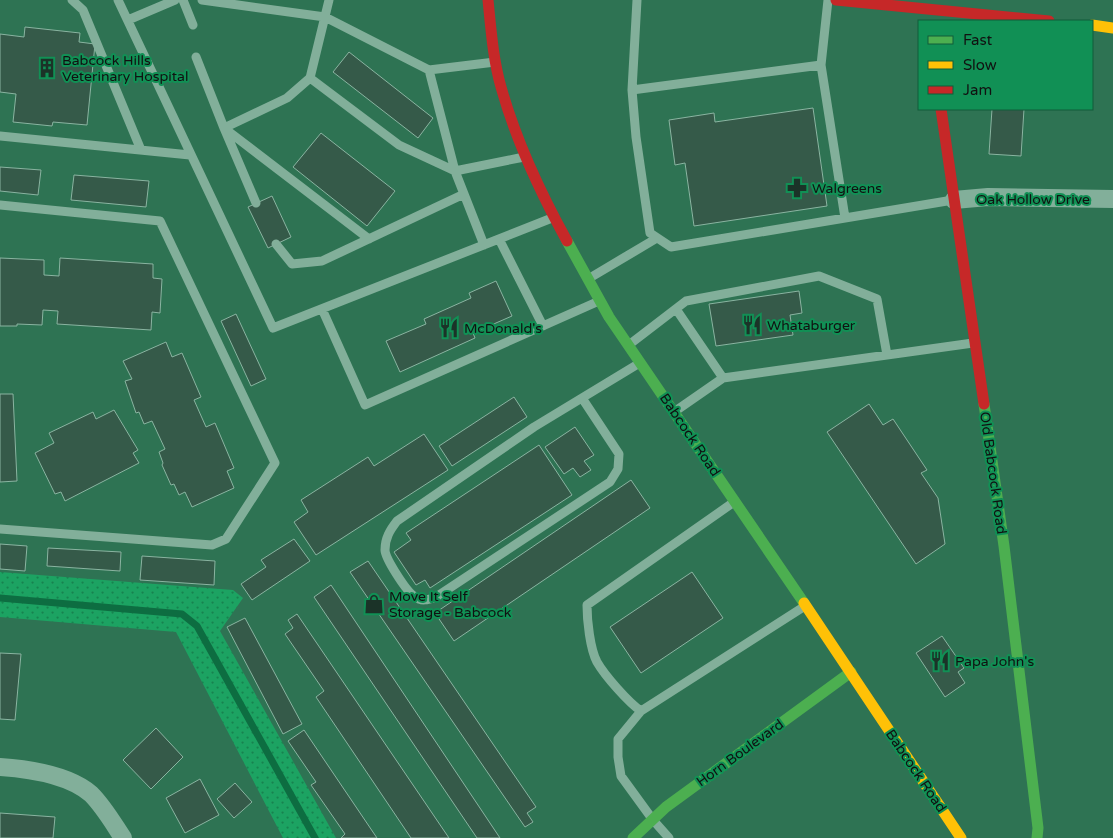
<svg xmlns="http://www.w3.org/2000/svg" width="1113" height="838" font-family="'Varela Round',sans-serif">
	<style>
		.grass { fill: url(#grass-dots) }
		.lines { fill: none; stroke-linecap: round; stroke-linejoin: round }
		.stream { stroke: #0d6d41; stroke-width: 7 }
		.building { fill: #355a49; stroke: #8ab4a1 }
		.lane { stroke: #82af9a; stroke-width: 9 }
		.street { stroke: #82af9a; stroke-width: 18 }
		.fast { stroke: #4caf50; stroke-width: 11 }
		.slow { stroke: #ffc107; stroke-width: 11 }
		.jam { stroke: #c62828; stroke-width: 11 }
		.labels { text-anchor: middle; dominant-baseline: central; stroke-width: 4; stroke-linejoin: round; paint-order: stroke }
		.poi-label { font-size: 14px; fill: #111; stroke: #119055; text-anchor: start }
		.street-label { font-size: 14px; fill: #111; stroke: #119055 }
	</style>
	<defs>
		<pattern id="grass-dots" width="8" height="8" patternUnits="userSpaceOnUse" patternTransform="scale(1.25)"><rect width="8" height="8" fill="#1ca362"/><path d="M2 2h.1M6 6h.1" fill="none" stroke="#17834f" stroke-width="1.8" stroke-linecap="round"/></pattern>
	</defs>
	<rect width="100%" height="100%" fill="#2e7353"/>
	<!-- grass -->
	<path class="grass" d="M0,572L233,590L243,598L220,631L336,838H283L176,632L0,617Z"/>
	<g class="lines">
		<!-- stream -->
		<path class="stream" d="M0,598L182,614L197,626L315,838"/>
	</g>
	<!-- building -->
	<path class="building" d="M25,27L80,33L79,42L95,44L87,125L53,122L52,126L13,122L16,94L0,92V34L24,37Z
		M349,52L433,118L418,138L333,72Z
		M813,108L827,206L694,226L685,163L675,165L669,120L714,113L715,122Z
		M992,109H1024L1021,156L989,154Z
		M321,133L395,191L367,226L293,167Z
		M0,167L41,170L38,195L0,191Z
		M74,175L149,181L146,207L71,200Z
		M272,196L291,237L268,248L248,207Z
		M0,258L44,260V275L59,276L60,258L153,264V278L162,279L160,313L152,312L151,330L57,324L58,311L43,310L42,325L17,324V326H0Z
		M496,281L512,316L473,333L475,338L400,372L386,341L426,324L424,319L471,298L469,293Z
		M799,291L802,313L790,315L793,335L716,346L709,304Z
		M236,314L266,379L251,386L221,321Z
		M166,342L172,357L182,353L201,397L194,400L206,427L215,423L234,468L227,471L234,488L192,507L185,492L179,495L174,484L171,485L162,465L163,463L159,452L165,449L152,421L144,424L139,412L136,413L125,381L132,379L123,361Z
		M0,394H13L17,481L0,482Z
		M514,397L527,417L452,466L439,446Z
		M869,404L883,425L893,419L927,470L921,473L938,498L945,544L916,564L827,432Z
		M114,410L138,450L133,453L139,463L65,501L61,492L55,494L35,453L54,443L49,433L93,412L96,419Z
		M575,427L594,455L584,461L591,470L580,477L573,468L564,474L545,447Z
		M424,434L448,470L316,555L294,522L308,512L301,500L368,457L374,466Z
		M539,445L572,495L430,588L425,580L416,585L394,552L411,540L406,533Z
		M631,480L650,508L454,641L435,613Z
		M294,539L310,561L252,600L241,584L266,567L261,560Z
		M0,544L27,546L25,571L0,569Z
		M48,548L121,552L120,571L47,566Z
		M142,556L215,561L214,585L140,580Z
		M368,561L536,807L527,813L533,822L525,827L350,572Z
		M692,572L723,618L641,673L610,627Z
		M331,585L500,838H477L314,597Z
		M297,614L449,838H411L316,697L324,691L285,634L293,628L288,620Z
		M245,618L302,724L283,734L227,627Z
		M942,636L964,668L958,672L965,683L945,697L916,653Z
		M0,653L21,654L15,720L0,719Z
		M156,728L183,757L151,789L123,760Z
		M304,730L377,838H341L345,834L311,785L316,782L288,741Z
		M200,779L219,815L185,833L166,798Z
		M235,783L252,802L234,818L217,799Z
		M0,813L55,817L53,838H0Z"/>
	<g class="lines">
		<!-- lane -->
		<path class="lane" d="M72,0L83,10L141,150
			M118,0L273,328L552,218
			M183,0L193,25
			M202,0L325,17L429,70L495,62
			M329,0L310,78L399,145L455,171L484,245
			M128,20L175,0
			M196,57L224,128L369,239
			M821,65L845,218L671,247L650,233L636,137L632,90Z
			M821,65L828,0
			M429,70L455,171L524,157
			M632,90L637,0
			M0,136L190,155
			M256,203L224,128L287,98L310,78
			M0,205L160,221L275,463L226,539L212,545L0,529
			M845,218L953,200
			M499,239L543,326
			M276,244L292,264L322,261L464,194
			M588,279L657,238
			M322,309L365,405L599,301
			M676,309L723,378
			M630,344L686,301L819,276L877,299L887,355
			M582,398L619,454L618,469L610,482L436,597C428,600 421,602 414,596C406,591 385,558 385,550C385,538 390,530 397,521L534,427L638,364
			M674,412L723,378L973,343
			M734,502L587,605C587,620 590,649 597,662C605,676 629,703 641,711L805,606
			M641,711L618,739V757L621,776L653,820L669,838"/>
		<!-- street -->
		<path class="street" d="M954,200L988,197L1113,199
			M0,767C29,769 69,775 91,794C104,807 113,823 123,838"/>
		<!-- fast -->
		<path class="fast" d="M567,241L609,317L804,603
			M984,404L1004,546L1038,828L1037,838
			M633,838L666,807L851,672"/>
		<!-- slow -->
		<path class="slow" d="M1092,25L1113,28
			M804,603L961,838"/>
		<!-- jam -->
		<path class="jam" d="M488,0C491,29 493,59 501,87C516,141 540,192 567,241
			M836,0L1049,21
			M941,109L984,404"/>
	</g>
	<!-- icons -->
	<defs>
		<symbol id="building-bare" viewBox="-9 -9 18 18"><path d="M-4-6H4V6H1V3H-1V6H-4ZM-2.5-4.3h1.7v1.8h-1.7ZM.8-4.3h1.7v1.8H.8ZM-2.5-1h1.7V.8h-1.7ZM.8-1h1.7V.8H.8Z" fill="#1b3328" stroke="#119055" stroke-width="2.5" paint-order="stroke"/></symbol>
		<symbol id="pharmacy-bare" viewBox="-9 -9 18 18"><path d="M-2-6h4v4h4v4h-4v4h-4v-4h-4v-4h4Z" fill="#1b3328" stroke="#119055" stroke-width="2.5" paint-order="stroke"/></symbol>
		<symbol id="restaurant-bare" viewBox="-9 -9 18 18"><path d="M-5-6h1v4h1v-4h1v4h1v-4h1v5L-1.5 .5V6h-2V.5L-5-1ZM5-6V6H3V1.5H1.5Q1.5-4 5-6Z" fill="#1b3328" stroke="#119055" stroke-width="2.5" paint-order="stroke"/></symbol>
		<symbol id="shop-bare" viewBox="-9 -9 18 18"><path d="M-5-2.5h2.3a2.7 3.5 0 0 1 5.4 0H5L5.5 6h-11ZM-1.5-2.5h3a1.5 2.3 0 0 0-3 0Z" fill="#1b3328" stroke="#119055" stroke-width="2.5" paint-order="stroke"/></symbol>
	</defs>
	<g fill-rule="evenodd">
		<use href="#building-bare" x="33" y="54" width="28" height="28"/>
		<use href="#pharmacy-bare" x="783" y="174" width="28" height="28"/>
		<use href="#restaurant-bare" x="738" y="311" width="28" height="28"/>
		<use href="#restaurant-bare" x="435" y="314" width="28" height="28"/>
		<use href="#shop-bare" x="360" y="590" width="28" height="28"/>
		<use href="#restaurant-bare" x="926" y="647" width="28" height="28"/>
	</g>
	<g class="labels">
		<!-- poi labels -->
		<g class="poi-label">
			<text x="62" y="60">Babcock Hills<tspan x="62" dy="16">Veterinary Hospital</tspan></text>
			<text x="812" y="188">Walgreens</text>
			<text x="767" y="325">Whataburger</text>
			<text x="464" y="328">McDonald's</text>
			<text x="389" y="596">Move It Self<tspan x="389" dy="16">Storage - Babcock</tspan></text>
			<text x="955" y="661">Papa John's</text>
		</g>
		<!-- street labels -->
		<g class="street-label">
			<text x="1033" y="199">Oak Hollow Drive</text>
			<text transform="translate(690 435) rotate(56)">Babcock Road</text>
			<text transform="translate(993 473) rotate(82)">Old Babcock Road</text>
			<text transform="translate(740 753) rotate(-36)">Horn Boulevard</text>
			<text transform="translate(916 771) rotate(56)">Babcock Road</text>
		</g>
	</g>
	<!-- legend -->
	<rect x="918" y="20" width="175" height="90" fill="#119055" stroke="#115d3a"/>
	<rect x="928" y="36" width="25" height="8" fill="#4caf50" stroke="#115d3a"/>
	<text x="963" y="45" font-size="15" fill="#111111">Fast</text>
	<rect x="928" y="61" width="25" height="8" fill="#ffc107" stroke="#115d3a"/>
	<text x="963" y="70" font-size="15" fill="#111111">Slow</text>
	<rect x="928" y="86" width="25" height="8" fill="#c62828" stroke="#115d3a"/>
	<text x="963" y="95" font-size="15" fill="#111111">Jam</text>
</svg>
